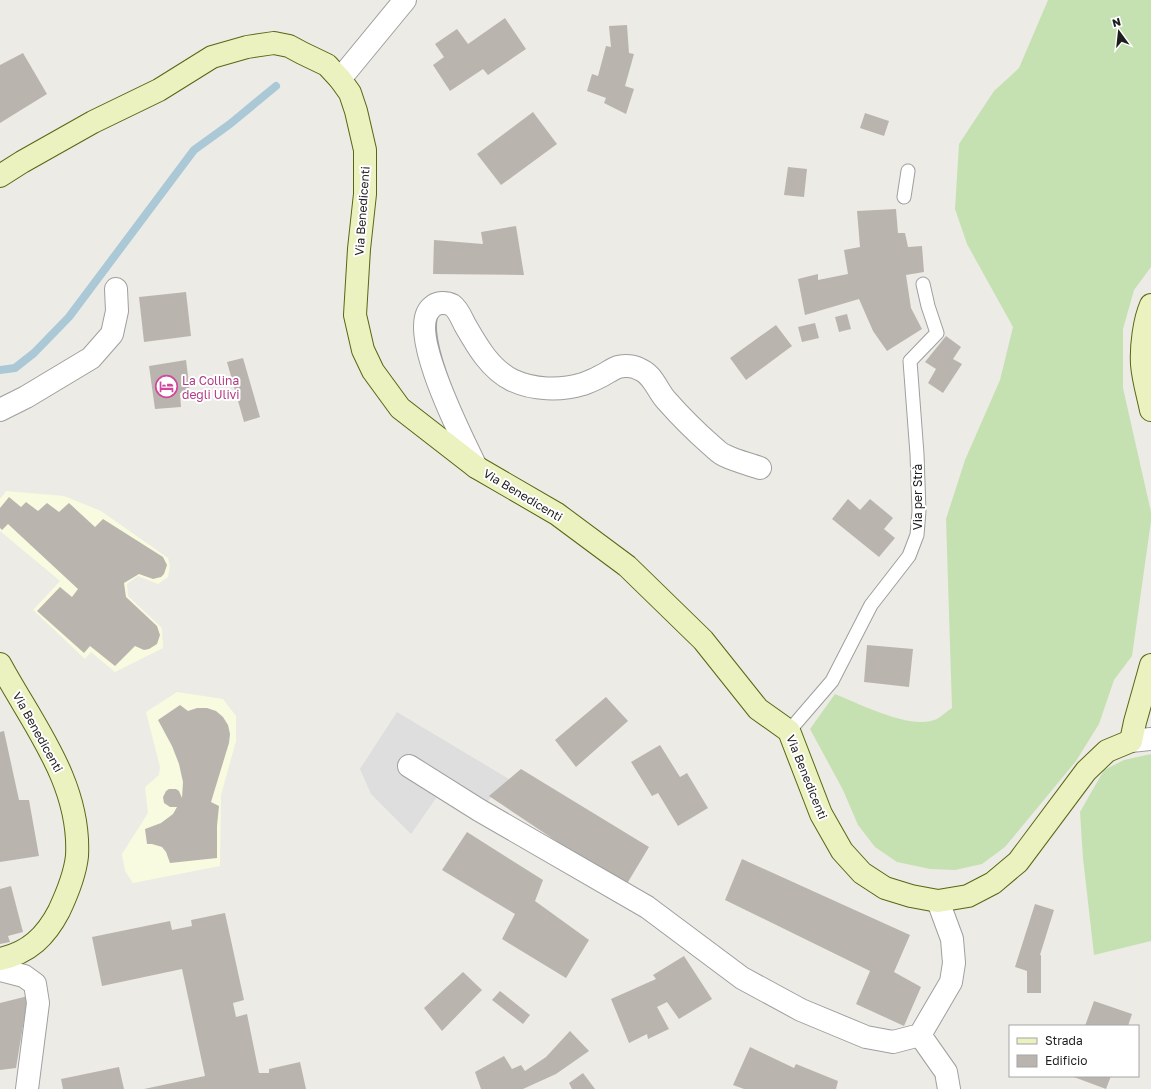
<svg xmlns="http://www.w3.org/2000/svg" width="1151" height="1089" font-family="'Golos Text',sans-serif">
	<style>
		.education { fill: #f9fbe0 }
		.grass { fill: #c5e1b1 }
		.parking { fill: #dedede }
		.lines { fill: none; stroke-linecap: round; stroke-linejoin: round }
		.stream { stroke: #aac8d6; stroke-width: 8 }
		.building { fill: #bab4ae }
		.lane-casing { stroke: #9f9f9f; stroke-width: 15 }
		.street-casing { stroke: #9f9f9f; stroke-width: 24 }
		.secondary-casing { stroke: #576712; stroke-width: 24 }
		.lane { stroke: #fff; stroke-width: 13 }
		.street { stroke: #fff; stroke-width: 22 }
		.secondary { stroke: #ebf1bf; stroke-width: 22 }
		.labels { text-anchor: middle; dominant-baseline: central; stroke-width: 4; stroke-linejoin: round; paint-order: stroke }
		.street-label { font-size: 12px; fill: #1e1e1e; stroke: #fff }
		.hotel-label { font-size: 12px; fill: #b23c85; stroke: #fff; text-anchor: start }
	</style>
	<rect width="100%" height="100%" fill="#edebe5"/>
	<!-- education -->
	<path class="education" d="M6,491L64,496L101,511L168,558L170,566L168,577L158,584L138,576L127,584L128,596L162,628L163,648L115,672L91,652L85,659L33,610L60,581L0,531V499Z
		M177,692L223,699L236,716V741L221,795L220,866L133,883L125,871L122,854L148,813L145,787L159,775L160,767L146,712Z"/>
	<!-- grass -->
	<path class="grass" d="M1048,0H1151V267L1134,290L1123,329V388L1151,512V521L1132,656L1114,680L1099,724L1076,761L1005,847L982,864L955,870L930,869L897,862L875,847L858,825L843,790L810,729L835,694C860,704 912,731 937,719C942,716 947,711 952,708L946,519L965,460L1000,380L1013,327L967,244L955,209L959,144L994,91L1019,68Z
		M1151,754V941L1094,955L1083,858L1080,812L1104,770L1124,760Z"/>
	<!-- parking -->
	<path class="parking" d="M397,712L509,779L479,810L443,788L411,834L371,794L360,769Z"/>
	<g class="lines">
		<!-- stream -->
		<path class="stream" d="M0,370L15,368L34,353L69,317L194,150L230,124L276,86"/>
	</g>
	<!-- building -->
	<path class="building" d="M505,18L526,49L488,75L483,69L450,91L433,65L444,57L435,44L457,29L468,44Z
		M627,25L629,53L634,54L625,86L634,89L626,114L604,103L606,98L587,91L592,74L598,76L606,46L611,47L609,26Z
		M23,53L47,94L0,123V65Z
		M533,112L557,144L501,185L477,154Z
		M865,113L889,121L884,136L860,128Z
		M788,167L807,169L804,197L784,195Z
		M896,209L898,233H905L908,247L922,246L924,272L906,275L911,308L922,329L887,351L873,331L859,299L805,315L798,279L818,274V280L848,274L844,250L860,247L857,211Z
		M516,226L524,275L433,274L434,240L483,244L481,232Z
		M186,292L191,336L144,342L139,297Z
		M847,314L851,329L839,332L835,317Z
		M815,323L819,338L802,342L798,327Z
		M776,325L792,346L746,380L730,358Z
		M946,336L961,347L953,359L962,364L943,393L928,383L936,369L925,362Z
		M243,358L260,417L244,422L227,362Z
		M186,360L190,392L180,393L181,407L155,409L149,366Z
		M9,497L21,507L26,502L38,511L47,503L59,512L69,503L95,527L103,519L163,557L167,565L164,574L161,577L153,579L139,574L124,583L126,597L157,626L160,635L157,644L149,649L144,650L135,646L115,666L90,646L84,653L37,611L60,587L72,597L78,589L8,524L2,530L0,528V508Z
		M848,499L860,510L870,499L893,518L884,529L895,538L879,557L832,519Z
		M867,645L913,649L909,687L864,682Z
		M606,697L628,721L576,767L555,740Z
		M180,705L188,711L197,708H207L216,711L223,717L228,725L230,734L229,743L211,802L219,806L217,826V858L170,863L166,852L162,847L152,844H147L145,829L161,823L173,814L177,807H170L164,803L163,797L166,791L169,789H176L179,791L182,798L183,782L179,764L172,746L158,720Z
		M4,731L19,800H29L39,856L0,862V732Z
		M660,745L680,777L687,773L708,808L678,826L658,793L652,796L631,762Z
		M521,769L649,847L625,887L489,796Z
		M467,832L543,880L535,901L589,940L566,978L502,939L515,914L442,870Z
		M742,859L910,935L894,972L921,987L904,1026L856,1004L870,971L725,900Z
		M11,886L23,932L8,936L10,942L0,944V889Z
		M1035,904L1054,910L1040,955H1041V993H1027V971L1015,967Z
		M225,913L244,1000L233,1003L236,1017L247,1014L259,1073H269V1069L300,1062L306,1089H144L205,1076L182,969L102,986L92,937L170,921L172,930L192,926L191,920Z
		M684,956L712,999L679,1019L667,1002L657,1007L669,1029L648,1039L647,1034L629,1043L611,999L656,979L653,975Z
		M463,972L482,990L442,1031L424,1008Z
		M500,991L530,1015L523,1024L492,1000Z
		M28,996L16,1068L0,1070V1003Z
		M1094,1001L1132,1014L1128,1026H1085Z
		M570,1031L589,1051L556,1074L523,1089H481L475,1072L504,1056L512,1069L521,1065L525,1071L546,1057Z
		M750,1047L794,1068L796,1064L838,1081L836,1089H744L733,1085Z
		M119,1067L124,1089H63L61,1079Z
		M583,1073L595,1089H572L569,1083Z
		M1071,1076H1111L1106,1089Z"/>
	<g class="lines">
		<defs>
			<path id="lane" d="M904,197L908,171
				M789,731L832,681L871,605L909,556L917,535L919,511L917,454L910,361L937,333L928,306L923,284"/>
			<path id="street" d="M340,79L405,0
				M0,410L26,397L91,358L112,334L117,311L116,289
				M476,467C464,441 405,329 432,307C437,302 446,302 452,305C458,309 462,319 465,325C477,346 490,369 512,380C533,390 560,391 583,384C588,382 594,380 599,377C606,374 612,369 618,367C624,365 634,366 639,369C653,374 657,390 666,400C681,417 695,431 711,445C716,449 720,454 726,456C736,461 749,464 760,468
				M1131,741L1151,739
				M409,766L479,810L647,907L742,978L801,1010L866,1037L893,1042L920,1035L951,982L954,963L952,939L938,901
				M0,970L24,976L35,984L38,1003L27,1089
				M920,1035L946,1072L949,1089"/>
			<path id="secondary" d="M0,176L22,162L93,122L159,90L212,57L247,47L274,43L289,46L302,53L327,65L340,79L350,93L356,111L365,150V194L359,249L355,315L363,350L373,371L400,408L476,467L557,514L627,566L703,640L758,709L789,731L821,814L842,851L862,873L885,888L911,896L938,901L968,896L993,883L1018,862L1086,771L1107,751L1131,741L1135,722L1151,665
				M1151,305C1144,321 1141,347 1142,364C1143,379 1148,395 1151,410
				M0,664C33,725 81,783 77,856C75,875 67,894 59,911C46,936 29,953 0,959"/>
		</defs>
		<!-- lane casing -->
		<use href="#lane" class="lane-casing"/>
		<!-- street casing -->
		<use href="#street" class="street-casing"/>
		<!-- secondary casing -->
		<use href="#secondary" class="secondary-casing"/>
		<!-- lane -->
		<use href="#lane" class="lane"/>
		<!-- street -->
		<use href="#street" class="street"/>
		<!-- secondary -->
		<use href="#secondary" class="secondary"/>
	</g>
	<!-- icons -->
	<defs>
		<symbol id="hotel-ring" viewBox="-11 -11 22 22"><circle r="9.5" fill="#fff" stroke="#d1479c" stroke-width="1.5"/><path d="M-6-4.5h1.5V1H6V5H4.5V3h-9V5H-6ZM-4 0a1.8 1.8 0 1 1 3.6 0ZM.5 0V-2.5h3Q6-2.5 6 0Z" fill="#d1479c"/></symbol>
	</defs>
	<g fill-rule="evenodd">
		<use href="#hotel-ring" x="154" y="374" width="25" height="25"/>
	</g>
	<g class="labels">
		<!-- street labels -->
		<g class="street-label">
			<text transform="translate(362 211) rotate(-86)">Via Benedicenti</text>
			<text transform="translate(523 495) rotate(31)">Via Benedicenti</text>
			<text transform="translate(917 497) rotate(-90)">Via per Strà</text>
			<text transform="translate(38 732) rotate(61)">Via Benedicenti</text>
			<text transform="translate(807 777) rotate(68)">Via Benedicenti</text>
		</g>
		<!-- hotel labels -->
		<g class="hotel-label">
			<text x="182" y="380">La Collina<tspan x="182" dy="14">degli Ulivi</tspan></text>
		</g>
	</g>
	<!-- legend -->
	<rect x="1009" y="1025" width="130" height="52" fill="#ffffff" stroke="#a5a5a5"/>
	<rect x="1017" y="1038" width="20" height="6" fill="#ebf1bf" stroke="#a5a5a5"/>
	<text x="1045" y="1045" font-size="12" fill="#1e1e1e">Strada</text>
	<rect x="1017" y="1055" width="20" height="12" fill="#bab4ae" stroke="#a5a5a5"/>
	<text x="1045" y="1065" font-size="12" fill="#1e1e1e">Edificio</text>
	<!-- north arrow -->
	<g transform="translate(1119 32) rotate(345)" stroke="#ffffff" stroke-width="3" paint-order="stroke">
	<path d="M0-3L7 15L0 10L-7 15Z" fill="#1e1e1e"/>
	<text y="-6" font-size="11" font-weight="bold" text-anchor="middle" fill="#1e1e1e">N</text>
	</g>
</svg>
